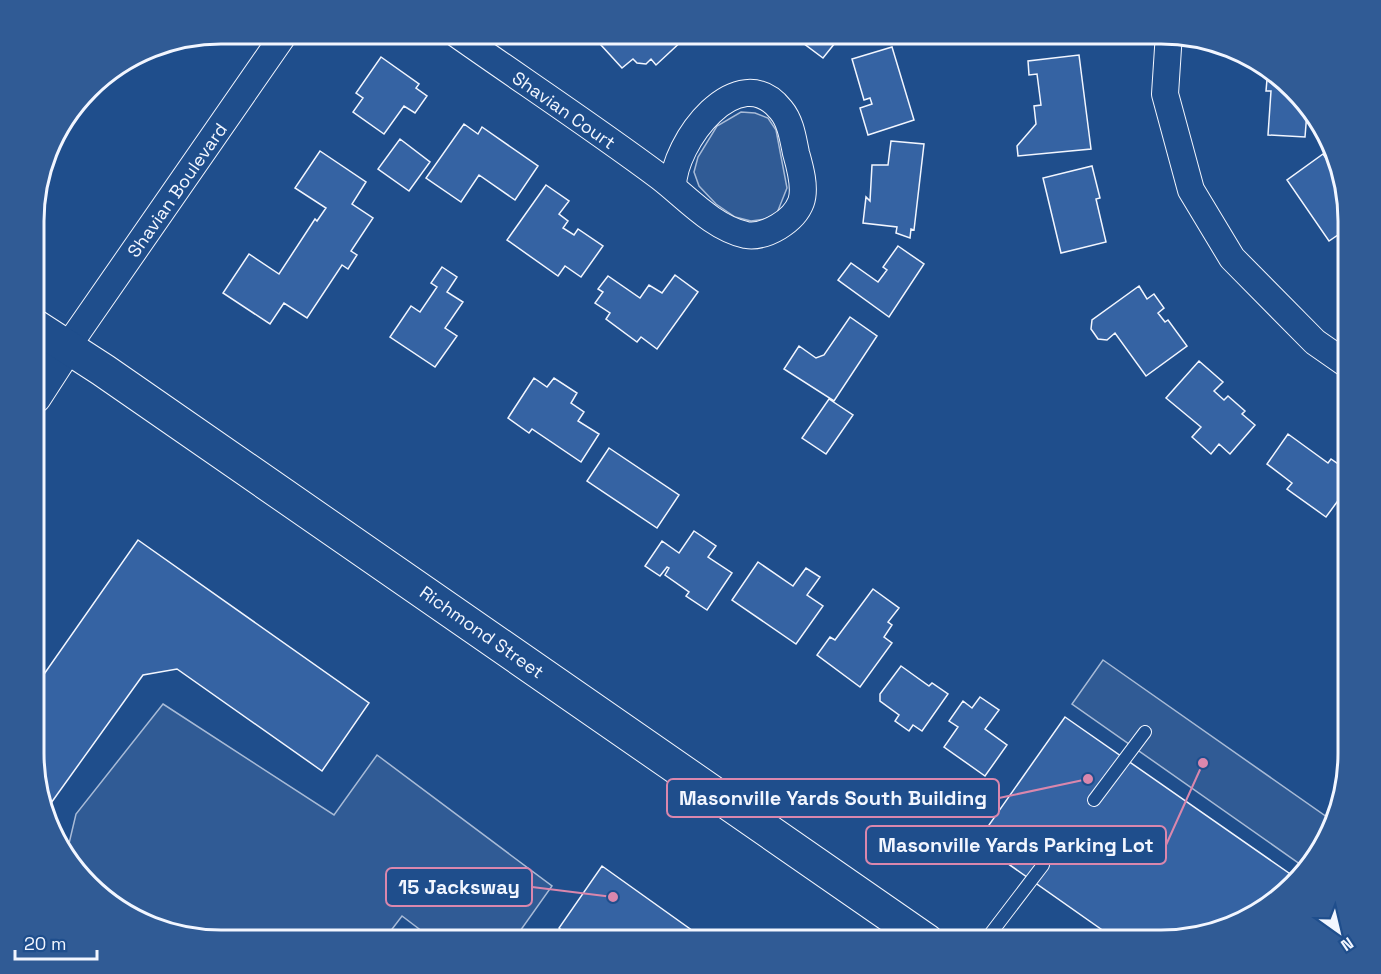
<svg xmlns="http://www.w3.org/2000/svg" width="1381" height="974" font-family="'Space Grotesk',sans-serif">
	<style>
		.built { fill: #305b95; stroke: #a8bbd7; stroke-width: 1.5 }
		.building { fill: #3563a3; stroke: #f2f6ff; stroke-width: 1.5 }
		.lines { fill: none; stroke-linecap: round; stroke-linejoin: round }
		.service-casing { stroke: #f2f6ff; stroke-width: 14 }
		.minor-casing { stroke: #f2f6ff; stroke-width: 28 }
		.tertiary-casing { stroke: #f2f6ff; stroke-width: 34 }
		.secondary-casing { stroke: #f2f6ff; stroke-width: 35 }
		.service { stroke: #1f4e8c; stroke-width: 12 }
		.minor { stroke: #1f4e8c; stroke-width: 26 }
		.tertiary { stroke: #1f4e8c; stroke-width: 32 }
		.secondary { stroke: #1f4e8c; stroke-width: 33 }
		.labels { text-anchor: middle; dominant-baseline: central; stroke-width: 4.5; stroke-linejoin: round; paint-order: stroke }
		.street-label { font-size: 18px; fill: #f2f6ff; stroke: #1f4e8c }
		.rim { fill: none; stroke: #f2f6ff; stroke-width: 3 }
		.leader { fill: none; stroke: #da87ad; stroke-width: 2 }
		.callout-dot { fill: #da87ad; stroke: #1f4e8c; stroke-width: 2 }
		.callout { fill: #1f4e8c; stroke: #da87ad; stroke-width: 2 }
		.callout-label { font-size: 20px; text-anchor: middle; font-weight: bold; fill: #f2f6ff }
	</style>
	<rect width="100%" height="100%" fill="#1f4e8c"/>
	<!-- built -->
	<path class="built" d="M741,112L755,113L768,118L776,130L787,188L777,213L765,219L751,221L735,217L716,204L699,186L694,172L698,157L717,126Z
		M1103,660L1334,822L1309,867L1307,869L1072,704Z
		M163,704L334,815L377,755L552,886L513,941H435L402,916L383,941H209L160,931L107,902L66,856L76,814Z"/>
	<!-- building -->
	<path class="building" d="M614,33H625L629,37L634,33H680L685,38L656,65L651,59L646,64L637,63L633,59L622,68L601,45Z
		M810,33H843L823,58L803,43Z
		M1041,33H1084V39L1040,38Z
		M892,47L914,120L868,135L860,108L872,104L870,98L864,100L852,59Z
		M1079,55L1091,149L1018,156L1017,146L1036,124L1034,106L1041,105L1037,74L1029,75L1028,61Z
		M381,57L419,84L416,88L427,96L415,113L404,106L384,134L353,112L363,98L356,93Z
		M1268,68L1274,72L1307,112L1305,137L1268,135L1271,91H1266Z
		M464,124L478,134L482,127L538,166L515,200L479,175L461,202L426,178Z
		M400,139L430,162L409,191L378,169Z
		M891,141L924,144L914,230L911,229L910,238L896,233L897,227L863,223L866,197L870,201L872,165H888Z
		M320,151L366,182L352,204L373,218L351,251L357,255L348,269L342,265L307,318L284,303L270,324L223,293L249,254L279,274L315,219L317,221L326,208L295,188Z
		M1323,154L1339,176L1348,209V228L1329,241L1287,180Z
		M1092,166L1100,198L1096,199L1106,242L1061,253L1043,178Z
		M546,185L569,201L559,214L568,221L563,228L574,235L578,229L603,246L581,277L565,266L558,276L507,240Z
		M898,246L924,264L889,317L838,280L851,263L878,282L887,270L883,267Z
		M442,267L457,277L447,292L463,302L445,328L457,336L435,367L390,337L411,306L420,312L437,287L431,283Z
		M675,275L698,292L657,349L641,337L637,342L606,319L610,313L595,303L603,292L598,289L608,276L640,298L649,285L662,293Z
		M1139,286L1147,299L1154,294L1164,308L1158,313L1165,322L1168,320L1187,346L1146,376L1115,333L1107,340L1098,339L1091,329L1092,320Z
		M850,317L877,336L834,401L784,369L799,346L816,358L824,355Z
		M1199,361L1223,382L1214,391L1224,400L1228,396L1245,411L1242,414L1255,425L1230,454L1219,444L1211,454L1192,437L1201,427L1166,398Z
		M534,378L547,387L554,378L577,393L571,403L584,412L578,421L599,434L581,462L532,429L529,433L508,418Z
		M829,399L853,415L826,454L802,438Z
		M1288,434L1328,463L1331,459L1348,471V487L1326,517L1287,489L1292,483L1267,464Z
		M609,448L679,495L657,528L587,481Z
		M694,531L716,546L708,557L732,573L707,610L686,596L689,592L665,575L669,568L667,567L660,576L645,566L662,541L679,553Z
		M138,540L369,703L322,771L177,669L143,675L46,810L35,777V687Z
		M758,562L793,586L806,568L820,577L807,595L823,606L796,644L732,600Z
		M873,589L899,608L888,622L892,625L884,637L892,643L860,687L817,655L830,637L835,640Z
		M901,666L929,686L932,683L948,694L922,731L913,725L909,731L895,721L899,715L880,701V694Z
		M980,697L999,710L985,729L1007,745L985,776L944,747L958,727L949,721L963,701L972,708Z
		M1065,717L1296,878L1244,921L1160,941H1118L977,842Z
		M602,866L707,941H576L559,928Z"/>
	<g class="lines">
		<defs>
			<path id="service" d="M1094,800L1145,732
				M985,941L1043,865"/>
			<path id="minor" d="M455,33C523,81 593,127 660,177C685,196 713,228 746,235C766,238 794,221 801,202C806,188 800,167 796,153C793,139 791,122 781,110C738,56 673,143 673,187
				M1169,33L1165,94L1191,190L1232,258L1315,342L1348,365
				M68,346L285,33"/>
			<path id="tertiary" d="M35,397L68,346"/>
			<path id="secondary" d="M35,326L103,370L927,941"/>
		</defs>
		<!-- service casing -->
		<use href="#service" class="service-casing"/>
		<!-- minor casing -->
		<use href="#minor" class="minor-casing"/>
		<!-- tertiary casing -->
		<use href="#tertiary" class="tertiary-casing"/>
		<!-- secondary casing -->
		<use href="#secondary" class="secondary-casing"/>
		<!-- service -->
		<use href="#service" class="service"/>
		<!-- minor -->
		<use href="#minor" class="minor"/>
		<!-- tertiary -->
		<use href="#tertiary" class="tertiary"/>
		<!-- secondary -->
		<use href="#secondary" class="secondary"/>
	</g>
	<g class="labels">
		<!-- street labels -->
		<g class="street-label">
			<text transform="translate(564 110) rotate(35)">Shavian Court</text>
			<text transform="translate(177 190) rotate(-55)">Shavian Boulevard</text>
			<text transform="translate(482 632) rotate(35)">Richmond Street</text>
		</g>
	</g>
	<!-- crop -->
	<path d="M0 0H1381V974H0ZM221 44H1161A177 177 0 0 1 1338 221V753A177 177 0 0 1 1161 930H221A177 177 0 0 1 44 753V221A177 177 0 0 1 221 44Z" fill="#305b95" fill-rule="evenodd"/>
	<path class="rim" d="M221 44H1161A177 177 0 0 1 1338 221V753A177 177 0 0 1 1161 930H221A177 177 0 0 1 44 753V221A177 177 0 0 1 221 44Z"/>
	<!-- callouts -->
	<path class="leader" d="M1088 779L999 798M1203 763L1166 845M613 897L532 887"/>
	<g class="callout-dot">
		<circle cx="1088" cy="779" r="6"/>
		<circle cx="1203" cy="763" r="6"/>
		<circle cx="613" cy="897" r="6"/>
	</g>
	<g class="callout">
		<rect x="667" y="779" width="332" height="38" rx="6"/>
		<rect x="866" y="826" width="300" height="38" rx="6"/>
		<rect x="386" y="868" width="146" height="38" rx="6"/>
	</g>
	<g class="callout-label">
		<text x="833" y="805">Masonville Yards South Building</text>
		<text x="1016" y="852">Masonville Yards Parking Lot</text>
		<text x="459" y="894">15 Jacksway</text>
	</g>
	<!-- north arrow -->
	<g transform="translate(1339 932) rotate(146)" stroke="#1f4e8c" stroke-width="4.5" paint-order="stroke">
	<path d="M0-4.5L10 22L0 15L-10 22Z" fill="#f2f6ff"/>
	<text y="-9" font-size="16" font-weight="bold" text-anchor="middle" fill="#f2f6ff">N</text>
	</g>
	<!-- scale -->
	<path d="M15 950v9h82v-9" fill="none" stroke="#f2f6ff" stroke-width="3"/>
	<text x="24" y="950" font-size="18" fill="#f2f6ff" stroke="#1f4e8c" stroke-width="4.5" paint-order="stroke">20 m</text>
</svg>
